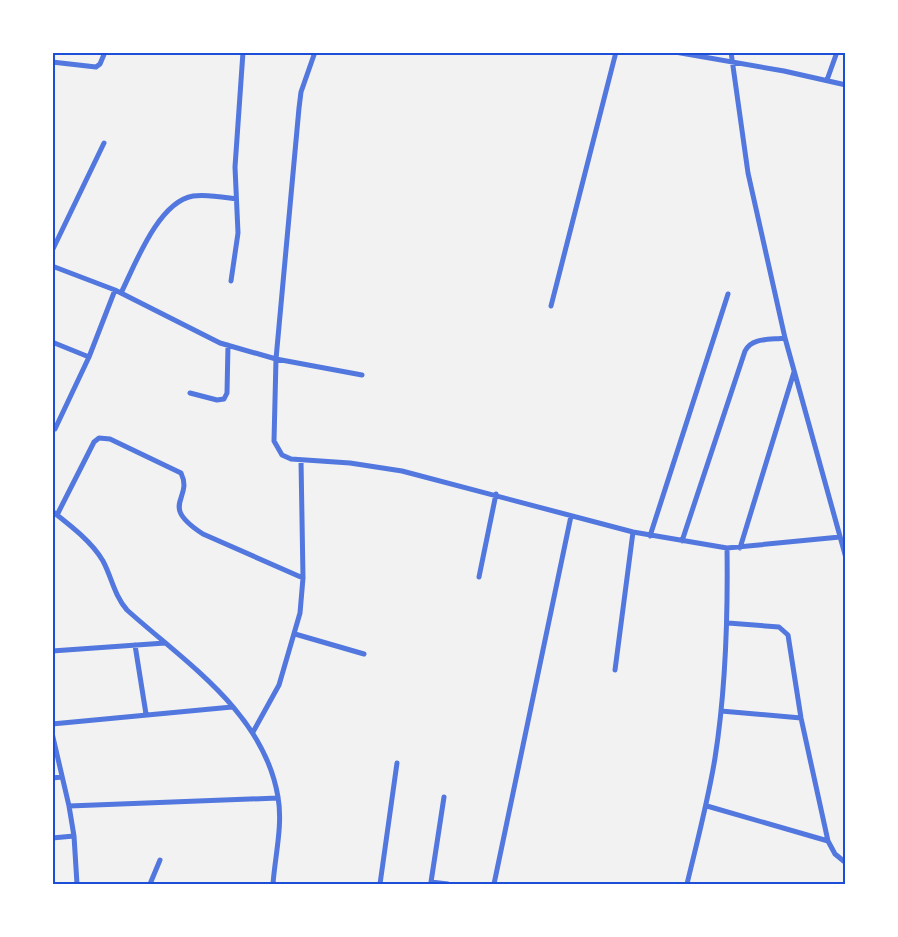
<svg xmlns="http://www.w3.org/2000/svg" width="898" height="937" font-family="'Source Sans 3',sans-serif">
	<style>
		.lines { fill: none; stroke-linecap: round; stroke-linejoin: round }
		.minor { stroke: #5277de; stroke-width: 5 }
		.neatline { fill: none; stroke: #1d4ed8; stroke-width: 2 }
	</style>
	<rect width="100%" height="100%" fill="#f2f2f2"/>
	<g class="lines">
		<!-- minor -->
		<path class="minor" d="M315,52L301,92L299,108L276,359L362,375
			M675,52L784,71L846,85
			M731,52L748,173L785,338L846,558
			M52,62L96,67L100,64L105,52
			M827,80L837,52
			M52,251L104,143
			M52,266L115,290L220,343L276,359L274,441L282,455L291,459L350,463L402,471L633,532L727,548L840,537
			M231,281L238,233L235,167L243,52
			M121,293C135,265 158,202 193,196C207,194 222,197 236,199
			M551,306L616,52
			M52,342L89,357L55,429
			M89,357L115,290
			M190,393L217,400L224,399L227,393L228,345
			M52,511C70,525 92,542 103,561C112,578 114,595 127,610C186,663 264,713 278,797C283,825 275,856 273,884
			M57,515L94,442L99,438L110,439L181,473C194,500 157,504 203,534L303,578
			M650,536L728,294
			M682,541L745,351C752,337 771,340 785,338
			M740,548L794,372
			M479,577L496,494
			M728,623L779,627L788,635L801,718L828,841L835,854L846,863
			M295,634L364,654
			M135,645L146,714
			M52,651L165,643
			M615,670L633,532
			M721,711L801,718
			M52,724L232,707
			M253,732L279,685L300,613L303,578L301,460
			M52,733L69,806L74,836L77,884
			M52,778L62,777
			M444,797L431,882L448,884
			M69,806L278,798
			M707,806L828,841
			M52,838L74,836
			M150,884L160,860
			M380,884L397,763
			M494,884L571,516
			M687,884C697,842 708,801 715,758C726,688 728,618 727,548"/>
	</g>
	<!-- border -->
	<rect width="898" height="937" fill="none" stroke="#ffffff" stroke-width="108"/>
	<rect x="54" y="54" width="790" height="829" class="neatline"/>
</svg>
